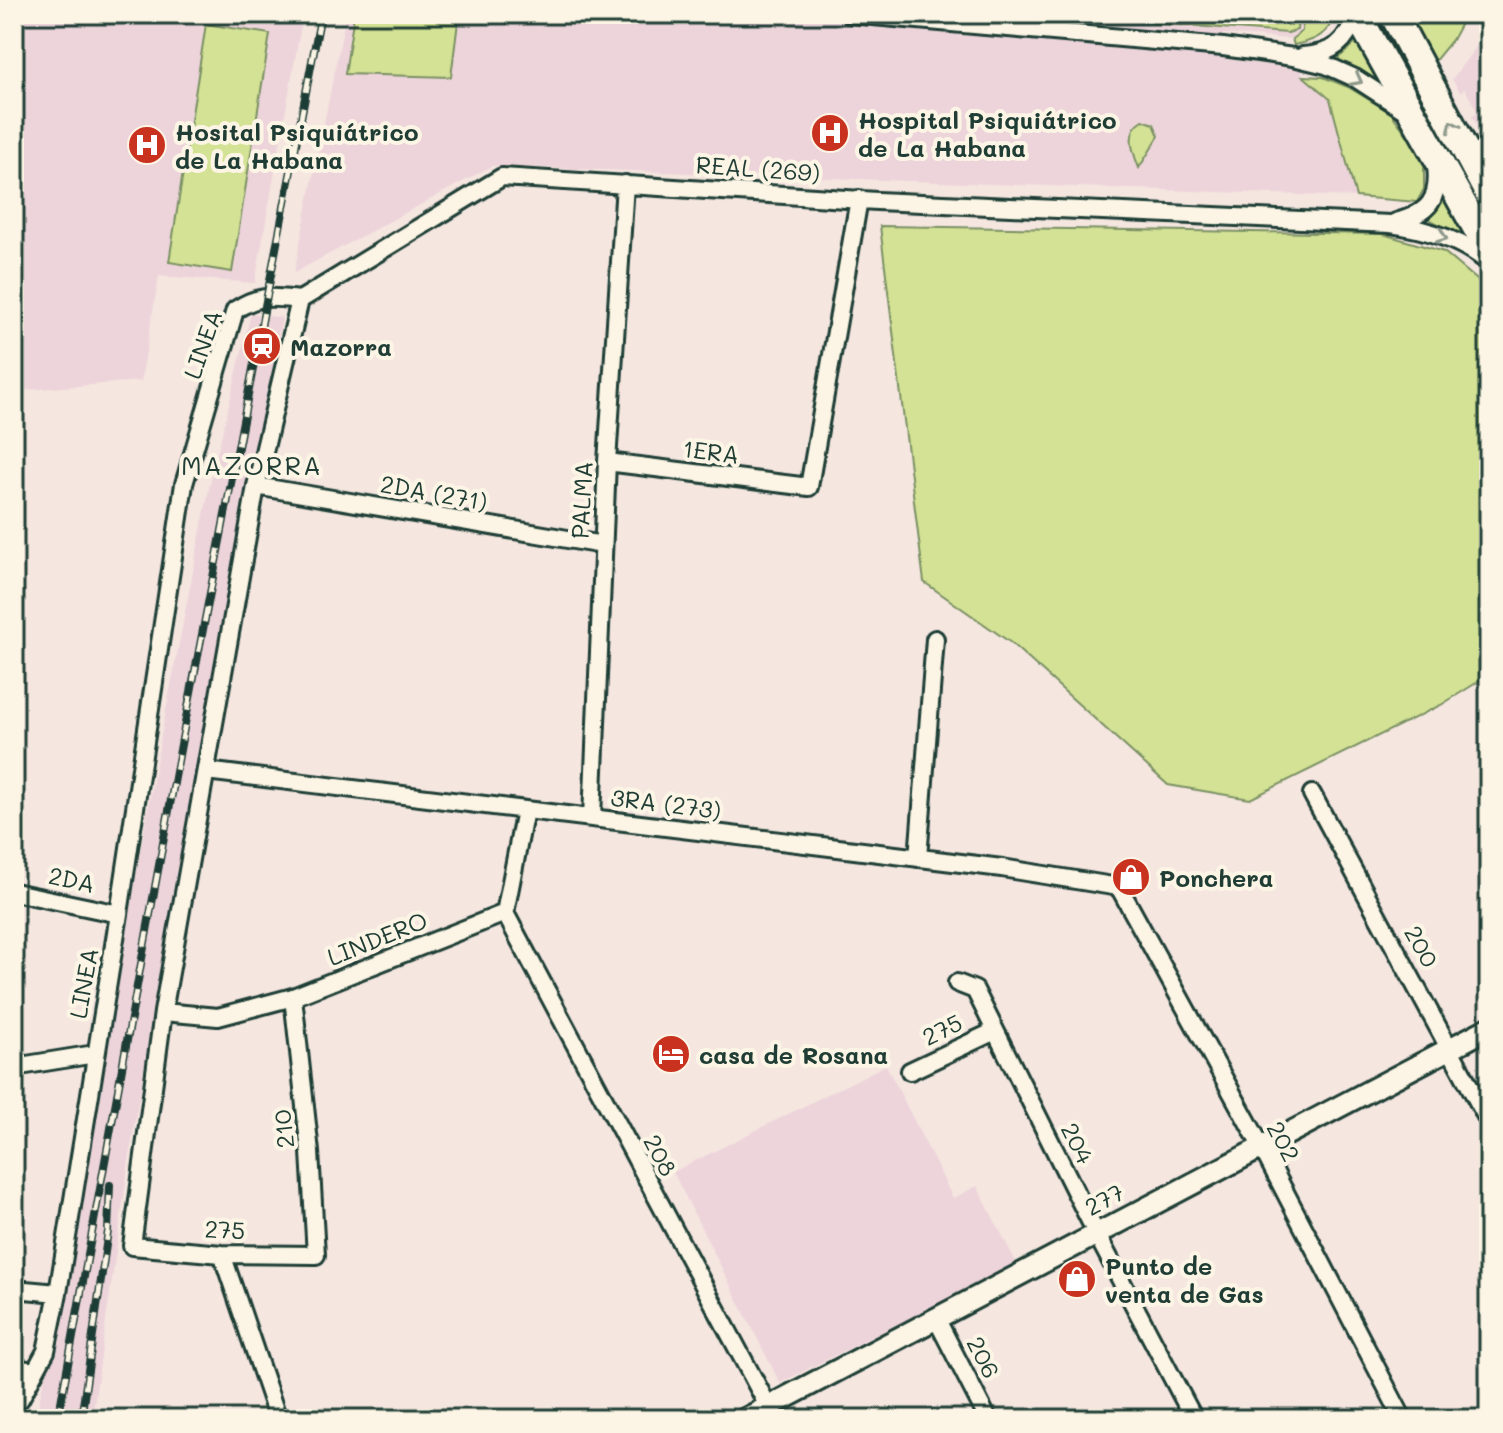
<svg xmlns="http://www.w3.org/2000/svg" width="1503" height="1433" font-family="Mali,sans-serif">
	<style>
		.built { fill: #edd4da }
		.green { fill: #d4e295; stroke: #7a9064; stroke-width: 2 }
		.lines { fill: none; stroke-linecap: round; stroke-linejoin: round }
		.minor-casing { stroke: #1f3d34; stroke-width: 22 }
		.tertiary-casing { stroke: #1f3d34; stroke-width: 26 }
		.trunk-casing { stroke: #1f3d34; stroke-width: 32 }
		.minor { stroke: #fcf5e5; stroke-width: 16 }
		.tertiary { stroke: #fcf5e5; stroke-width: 20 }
		.trunk { stroke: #fcf5e5; stroke-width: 26 }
		.rail-casing { stroke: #1f3d34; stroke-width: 8 }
		.rail { stroke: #fcf5e5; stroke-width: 5; stroke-dasharray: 15; stroke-linecap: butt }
		.oneway { stroke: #8e998c }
		.labels { text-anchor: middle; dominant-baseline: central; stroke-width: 8; stroke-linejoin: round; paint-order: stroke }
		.poi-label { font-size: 24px; font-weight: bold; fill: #1f3d34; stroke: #fcf5e5; text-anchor: start }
		.street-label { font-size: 24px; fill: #1f3d34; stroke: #fcf5e5 }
		.neighbourhood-label { font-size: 26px; letter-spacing: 2px; fill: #1f3d34; stroke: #fcf5e5 }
	</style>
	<rect width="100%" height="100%" fill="#f5e6e0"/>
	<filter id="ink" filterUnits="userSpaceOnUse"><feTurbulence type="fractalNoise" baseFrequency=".0125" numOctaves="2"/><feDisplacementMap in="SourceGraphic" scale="16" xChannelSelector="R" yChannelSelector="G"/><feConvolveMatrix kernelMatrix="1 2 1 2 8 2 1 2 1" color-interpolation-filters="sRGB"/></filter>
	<g filter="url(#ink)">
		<!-- built -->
		<path class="built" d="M14,14H303L255,283L159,276L141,381L26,390L14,435Z
			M346,14H1303L1302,31L1292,39L1223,34L1224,59L1301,69L1303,76L1330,99L1356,197L492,166L294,273Z
			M1489,29V148L1472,116L1478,113L1465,89L1460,92L1452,79Z
			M251,313L282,318L134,1126L92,1419H35L51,1349L160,741L211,479Z
			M886,1065L953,1198L977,1186L1017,1264L780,1383L673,1172Z"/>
		<!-- green -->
		<path class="green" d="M354,14H459L451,77L345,74Z
			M1031,14H1298V15L1297,30L1288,33Z
			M1303,14H1335C1329,35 1314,41 1294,45L1292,39L1302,31Z
			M1408,14H1466L1452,40L1434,62Z
			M206,24L270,34L232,272L169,262Z
			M1359,40L1384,88L1335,61Z
			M1303,76L1323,77L1348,87L1391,113L1424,158V189L1417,202L1356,197L1330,99Z
			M1143,120L1154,124L1159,136L1139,168C1133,152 1124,131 1143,120Z
			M1442,181L1473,243L1427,218L1438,202Z
			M880,226L1383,234L1444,252L1489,290V675L1441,705L1250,799L1168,785L1011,643L924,582Z"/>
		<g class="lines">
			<defs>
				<path id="minor" d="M850,14L1223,47L1293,57L1326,65L1355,78L1406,111
					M1303,56C1333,54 1347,42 1356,14
					M1396,222C1429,213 1440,200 1436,165
					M300,300L502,177L877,201L1391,224C1425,229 1462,239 1489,263
					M607,462L809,487L859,199
					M256,486L603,545
					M206,771L1002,868L1119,887L1261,1146L1403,1419
					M1312,794L1489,1122
					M592,818L607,462L625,184
					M918,858L935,639
					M14,892L119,914
					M505,913L775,1419
					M957,983L975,990L1096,1233L1194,1419
					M293,997L310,1152L316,1255L222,1254L132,1246L163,1012L256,486L300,300
					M163,1012L218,1017L293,997L505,913L525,810
					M14,1067L95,1054
					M910,1071L995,1031
					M222,1254L278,1419
					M14,1289L58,1293
					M936,1318L988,1419
					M14,1368L34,1371
					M20,1399L46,1351L58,1293L119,914L184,484L235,310C260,294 272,297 300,300"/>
				<path id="tertiary" d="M745,1419L1489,1028"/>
				<path id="trunk" d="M1357,14L1489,251
					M1393,14L1489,195"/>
			</defs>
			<!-- minor casing -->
			<use href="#minor" class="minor-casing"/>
			<!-- tertiary casing -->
			<use href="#tertiary" class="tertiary-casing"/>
			<!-- trunk casing -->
			<use href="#trunk" class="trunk-casing"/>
			<!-- minor -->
			<use href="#minor" class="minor"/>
			<!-- tertiary -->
			<use href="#tertiary" class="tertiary"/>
			<!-- trunk -->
			<use href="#trunk" class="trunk"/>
			<defs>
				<path id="rail" d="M58,1419L182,739L321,14
					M81,1419L108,1231L110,1185"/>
			</defs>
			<!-- rail casing -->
			<use href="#rail" class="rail-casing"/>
			<!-- rail -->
			<use href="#rail" class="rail"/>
		</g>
		<!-- one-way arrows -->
		<defs><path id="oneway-chevron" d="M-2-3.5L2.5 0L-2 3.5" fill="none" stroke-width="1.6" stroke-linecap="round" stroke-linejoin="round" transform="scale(2)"/></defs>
		<g class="oneway">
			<use href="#oneway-chevron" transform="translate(1357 80) rotate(28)"/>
			<use href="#oneway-chevron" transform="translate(1453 126) rotate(-117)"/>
			<use href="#oneway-chevron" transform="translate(1442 237) rotate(21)"/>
		</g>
	</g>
	<!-- icons -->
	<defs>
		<symbol id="hospital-disc" viewBox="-11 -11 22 22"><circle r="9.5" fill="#c8321e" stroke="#fcf5e5"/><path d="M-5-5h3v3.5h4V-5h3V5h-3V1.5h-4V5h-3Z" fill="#fff"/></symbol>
		<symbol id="station-disc" viewBox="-11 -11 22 22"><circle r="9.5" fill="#c8321e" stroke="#fcf5e5"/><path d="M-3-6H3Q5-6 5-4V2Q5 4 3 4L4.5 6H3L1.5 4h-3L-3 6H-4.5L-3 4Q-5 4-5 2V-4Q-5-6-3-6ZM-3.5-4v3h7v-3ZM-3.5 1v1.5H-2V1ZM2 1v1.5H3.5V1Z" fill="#fff"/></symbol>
		<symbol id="shop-disc" viewBox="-11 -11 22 22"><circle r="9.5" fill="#c8321e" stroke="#fcf5e5"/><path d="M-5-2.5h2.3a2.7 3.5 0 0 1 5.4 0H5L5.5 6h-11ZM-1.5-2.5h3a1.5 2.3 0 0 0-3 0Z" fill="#fff"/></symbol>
		<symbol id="hotel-disc" viewBox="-11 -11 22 22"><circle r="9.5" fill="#c8321e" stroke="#fcf5e5"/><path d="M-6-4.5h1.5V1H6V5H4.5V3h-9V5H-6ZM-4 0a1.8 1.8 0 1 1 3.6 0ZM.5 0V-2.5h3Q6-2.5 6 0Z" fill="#fff"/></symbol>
	</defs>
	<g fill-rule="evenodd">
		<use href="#hospital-disc" x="808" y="111" width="44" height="44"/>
		<use href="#hospital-disc" x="125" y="123" width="44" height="44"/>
		<use href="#station-disc" x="240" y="324" width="44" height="44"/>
		<use href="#shop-disc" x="1109" y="855" width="44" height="44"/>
		<use href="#hotel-disc" x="649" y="1032" width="44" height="44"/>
		<use href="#shop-disc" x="1055" y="1257" width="44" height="44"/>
	</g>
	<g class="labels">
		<!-- poi labels -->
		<g class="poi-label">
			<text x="858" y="119">Hospital Psiquiátrico<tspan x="858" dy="28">de La Habana</tspan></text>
			<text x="175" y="131">Hosital Psiquiátrico<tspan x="175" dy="28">de La Habana</tspan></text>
			<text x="290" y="346">Mazorra</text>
			<text x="1159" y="877">Ponchera</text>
			<text x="699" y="1054">casa de Rosana</text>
			<text x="1105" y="1265">Punto de<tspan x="1105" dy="28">venta de Gas</tspan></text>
		</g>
		<!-- street labels -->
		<g class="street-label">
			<text transform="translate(758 168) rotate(4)">REAL (269)</text>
			<text transform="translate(202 344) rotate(-71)">LINEA</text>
			<text transform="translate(711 451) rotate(7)">1ERA</text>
			<text transform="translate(434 492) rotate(10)">2DA (271)</text>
			<text transform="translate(581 500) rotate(-87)">PALMA</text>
			<text transform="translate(666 803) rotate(7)">3RA (273)</text>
			<text transform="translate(72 879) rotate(12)">2DA</text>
			<text transform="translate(377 938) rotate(-22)">LINDERO</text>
			<text transform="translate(1422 946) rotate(61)">200</text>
			<text transform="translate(83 983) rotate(-80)">LINEA</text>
			<text transform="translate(942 1029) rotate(-26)">275</text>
			<text transform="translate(283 1129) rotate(-96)">210</text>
			<text transform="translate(1284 1141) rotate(62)">202</text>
			<text transform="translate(1078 1143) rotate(63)">204</text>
			<text transform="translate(661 1155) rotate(62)">208</text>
			<text transform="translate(1104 1199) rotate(-28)">277</text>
			<text transform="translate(225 1229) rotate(3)">275</text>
			<text transform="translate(984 1357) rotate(63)">206</text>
		</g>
		<!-- neighbourhood labels -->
		<g class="neighbourhood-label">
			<text x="252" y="465">MAZORRA</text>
		</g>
	</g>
	<!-- margin -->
	<rect width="1503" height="1433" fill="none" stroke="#fcf5e5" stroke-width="48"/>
	<rect x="24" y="24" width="1455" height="1385" fill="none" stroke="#1f3d34" stroke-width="3" filter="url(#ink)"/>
</svg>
